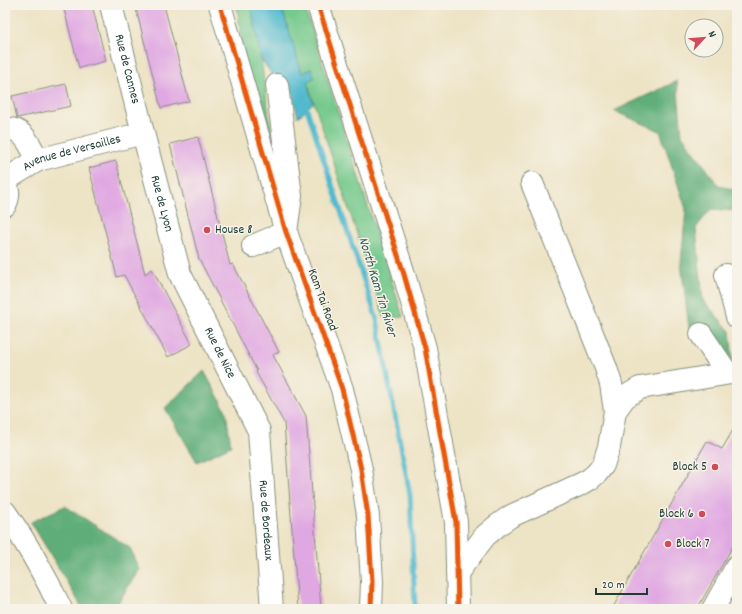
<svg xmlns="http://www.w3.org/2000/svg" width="742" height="614" font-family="Dekko,sans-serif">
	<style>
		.green { fill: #74c98d; stroke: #4a8360 }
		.forest { fill: #5fad78; stroke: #3f7556 }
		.water { fill: #51bace; stroke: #387c81 }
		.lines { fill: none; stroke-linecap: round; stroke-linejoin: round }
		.stream { stroke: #51bace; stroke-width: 5 }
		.building { fill: #e0a8e2 }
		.minor-casing { stroke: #86907c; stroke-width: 24 }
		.major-casing { stroke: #86907c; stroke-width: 24 }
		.minor { stroke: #fff; stroke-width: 22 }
		.major { stroke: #fff; stroke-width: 22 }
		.cycleway-casing { stroke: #f7f3e8; stroke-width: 8 }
		.cycleway { stroke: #e8590c; stroke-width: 5 }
		.poi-dot { fill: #d1495b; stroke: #f7f3e8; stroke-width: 1.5 }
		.labels { text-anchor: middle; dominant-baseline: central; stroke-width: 3; stroke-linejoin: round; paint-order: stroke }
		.street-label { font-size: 13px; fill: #1f3d34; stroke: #f7f3e8 }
		.poi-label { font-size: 13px; fill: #1f3d34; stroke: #f7f3e8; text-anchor: start }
		.water-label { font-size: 14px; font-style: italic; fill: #2c5c5a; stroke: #f7f3e8 }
	</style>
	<rect width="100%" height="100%" fill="#f7f3e8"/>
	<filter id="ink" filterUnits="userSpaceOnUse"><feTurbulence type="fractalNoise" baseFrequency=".025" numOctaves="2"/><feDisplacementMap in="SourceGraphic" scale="8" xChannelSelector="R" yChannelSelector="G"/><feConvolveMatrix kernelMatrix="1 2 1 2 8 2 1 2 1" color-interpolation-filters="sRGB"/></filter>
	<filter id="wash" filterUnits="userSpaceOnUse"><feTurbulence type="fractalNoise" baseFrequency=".012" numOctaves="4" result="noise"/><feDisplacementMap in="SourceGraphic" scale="16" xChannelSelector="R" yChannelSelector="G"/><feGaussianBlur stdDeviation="0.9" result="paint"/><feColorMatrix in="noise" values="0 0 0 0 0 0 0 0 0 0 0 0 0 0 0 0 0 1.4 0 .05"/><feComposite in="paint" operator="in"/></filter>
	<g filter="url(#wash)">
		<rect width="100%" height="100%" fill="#ede3c5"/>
		<!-- green -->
		<path class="green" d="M236,5H251L261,59L275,159L246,71L238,13Z
			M280,5H304L403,317H384L307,81L314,78L311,69L302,73Z"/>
		<!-- forest -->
		<path class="forest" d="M677,81L682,135L719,186L737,190V211L711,209L696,228L703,300L730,331L733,360L689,328L681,263L686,209L660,131L614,111Z
			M204,371L226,411L231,446L197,462L165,408Z
			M65,506L130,548L139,570L116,606L94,609H83L31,522Z"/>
		<!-- water -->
		<path class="water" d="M251,5H281L302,73L312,69L314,78L307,82L313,103L298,117L291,88L271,73L261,59Z"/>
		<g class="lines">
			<!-- stream -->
			<path class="stream" d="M305,103L377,320L410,495L415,609"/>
		</g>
		<g id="blocks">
			<!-- building -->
			<path class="building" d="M63,5H92L106,61L79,68Z
				M135,5H164L189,101L161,108Z
				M66,84L71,106L17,118L12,96Z
				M198,137L230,265L233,264L279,352L273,355L306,416L321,609H298L284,423L256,372L257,371L199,259L170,144Z
				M116,161L145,274L152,269L192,344L168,357L124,275L117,277L89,168Z
				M737,423V539L697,609H612L707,441L722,449Z"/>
		</g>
	</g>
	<g filter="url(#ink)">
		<use href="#blocks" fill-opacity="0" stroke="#86907c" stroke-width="1"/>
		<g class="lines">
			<defs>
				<g id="minor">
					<path id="s1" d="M111,5L143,133L180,274L259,431L272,609"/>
					<path d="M220,5L286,232L342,389L361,469L368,516L372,582L371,609"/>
					<path d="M318,5L403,271L425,348L456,522L458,609"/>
					<path d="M5,129C24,127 30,146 38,160"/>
					<path id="s2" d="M5,180L38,160L143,133"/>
					<path d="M5,182C9,190 9,198 5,205"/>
					<path d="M532,183L606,368L611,384L615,411"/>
					<path d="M253,246L286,232L291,196L277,85"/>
					<path d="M726,275L737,317"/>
					<path d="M701,334L727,373"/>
					<path d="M457,573L485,536L498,525L511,516L581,484L590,479L597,473L603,465L609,447L615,411L625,397L640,388L737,372"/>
					<path d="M713,609L737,566"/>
				</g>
				<path id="major" d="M5,512C27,543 45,575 61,609"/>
			</defs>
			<!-- minor casing -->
			<use href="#minor" class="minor-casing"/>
			<!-- major casing -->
			<use href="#major" class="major-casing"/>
			<!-- minor -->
			<use href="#minor" class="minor"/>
			<!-- major -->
			<use href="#major" class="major"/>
			<defs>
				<path id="cycleway" d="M220,5L286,232L342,389L361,469L368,516L372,582L371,609
					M318,5L403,271L425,348L456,522L458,609"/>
			</defs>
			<!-- cycleway casing -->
			<use href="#cycleway" class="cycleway-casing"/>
			<!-- cycleway -->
			<use href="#cycleway" class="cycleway"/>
		</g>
	</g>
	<!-- markers -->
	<g class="poi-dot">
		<circle cx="207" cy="230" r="4"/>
		<circle cx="715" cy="467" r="4"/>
		<circle cx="702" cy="514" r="4"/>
		<circle cx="668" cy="544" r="4"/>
	</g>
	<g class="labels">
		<!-- street labels -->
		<g class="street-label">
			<text stroke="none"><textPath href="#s1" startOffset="66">Rue de Cannes</textPath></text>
			<text stroke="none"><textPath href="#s2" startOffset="73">Avenue de Versailles</textPath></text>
			<text stroke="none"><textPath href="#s1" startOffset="205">Rue de Lyon</textPath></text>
			<text transform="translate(322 300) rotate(70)">Kam Tai Road</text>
			<text stroke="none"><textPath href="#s1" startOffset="366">Rue de Nice</textPath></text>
			<text stroke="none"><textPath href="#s1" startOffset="543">Rue de Bordeaux</textPath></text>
		</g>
		<!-- poi labels -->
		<g class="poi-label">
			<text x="215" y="230">House 8</text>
			<text x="707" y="467" text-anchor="end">Block 5</text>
			<text x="694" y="514" text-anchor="end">Block 6</text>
			<text x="676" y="544">Block 7</text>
		</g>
		<!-- water labels -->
		<g class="water-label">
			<text transform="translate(377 287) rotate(73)">North Kam Tin River</text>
		</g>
	</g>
	<!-- margin -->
	<rect width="742" height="614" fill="none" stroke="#f7f3e8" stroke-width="20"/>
	<!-- north arrow -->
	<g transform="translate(704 38) rotate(64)"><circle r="19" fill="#f7f3e8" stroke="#a1aaa0"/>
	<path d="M0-3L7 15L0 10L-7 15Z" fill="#d1495b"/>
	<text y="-6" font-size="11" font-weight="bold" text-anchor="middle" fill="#1f3d34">N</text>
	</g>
	<!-- scale -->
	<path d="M596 588v6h51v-6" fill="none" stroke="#1f3d34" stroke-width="2"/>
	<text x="602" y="588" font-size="12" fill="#1f3d34" stroke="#f7f3e8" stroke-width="3" paint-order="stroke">20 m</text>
</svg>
